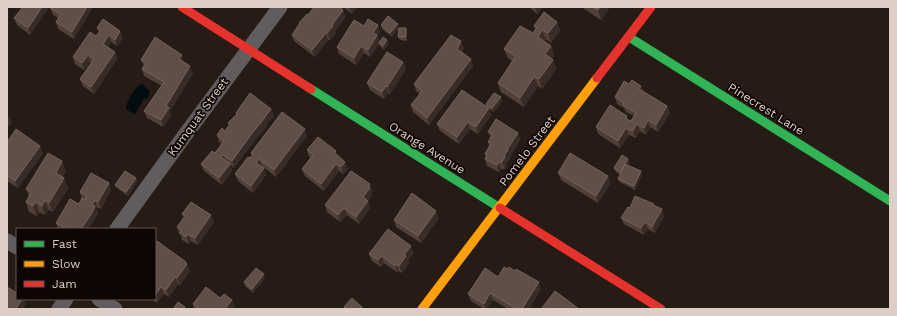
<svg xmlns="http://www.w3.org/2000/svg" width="897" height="316" font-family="'Work Sans',sans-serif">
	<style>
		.water { fill: #030c10 }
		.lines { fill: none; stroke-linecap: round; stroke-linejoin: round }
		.street { stroke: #615c5d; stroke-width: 15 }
		.fast { stroke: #30b455; stroke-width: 9 }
		.slow { stroke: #ff9f0a; stroke-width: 9 }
		.jam { stroke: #e5322d; stroke-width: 9 }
		.wall { fill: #51403a }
		.shaded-wall { fill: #392b25 }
		.building { fill: #604f49; stroke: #73635d }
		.labels { text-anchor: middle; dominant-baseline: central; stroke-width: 3.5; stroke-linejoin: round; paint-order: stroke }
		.street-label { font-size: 12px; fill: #ddcfc8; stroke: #0f0603 }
	</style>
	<rect width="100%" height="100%" fill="#261b15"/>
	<!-- water -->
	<path class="water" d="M142,84L150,91L149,93L150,95L147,99L145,98L144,99L135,114H134L126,109C126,102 135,86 142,84Z"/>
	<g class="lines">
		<!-- street -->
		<path class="street" d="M117,229L185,135L280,7
			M7,241L17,247
			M99,299L115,309
			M59,309L66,299"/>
		<!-- fast -->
		<path class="fast" d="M629,37L890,201
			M311,89L500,208"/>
		<!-- slow -->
		<path class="slow" d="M422,309L597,78"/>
		<!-- jam -->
		<path class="jam" d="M182,7L311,89
			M597,78L651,7
			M500,208L661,309"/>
	</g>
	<!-- wall -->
	<path class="wall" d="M23,7H49L30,35L17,25L14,18Z
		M51,7H93L74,39L58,29L56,22L58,18L53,15L50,8Z
		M343,7H357L352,14Z
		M529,7H543L537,14Z
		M581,7H610L601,20Z
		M343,10L345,17L335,31L336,33L330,40H328L315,57L294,41L292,35L300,24L299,23L308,15Z
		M557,22L560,31L551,43L546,39L544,42L551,46L554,55L552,59L556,69L542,89L538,86L524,107L501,92L498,83L512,61L508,58L504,49L533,33L536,30L534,26Z
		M378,25L380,32L378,36L379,41L389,44L384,50L380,46L379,43L370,57L364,53L356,65L339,54L337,47L364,26Z
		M381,25L406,28L407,32V41L400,40L398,37L399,28L392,37L382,29Z
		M97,28L120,31L123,38L117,46L111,42L108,47L115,52L117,59L94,94L83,86L80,79L92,63L90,62L84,70L75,64L73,57L96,36L99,33Z
		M464,48L462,52L471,59L473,66L429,125L413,112L411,105L420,94L416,91L414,84Z
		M141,60L184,62L193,73L170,111L171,115L163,127L147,118L144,111L162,86L144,76L142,69L144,66Z
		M403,62L406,69L390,94L388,93L384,99L370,90L367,83Z
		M629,84L641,86L643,91L667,106L670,113L658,132L650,127L646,135L640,131L636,138L629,135L620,148L598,134L596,127L629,120L631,121L634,116L626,112L624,108L617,104L615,97Z
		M502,101L494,112L489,109L491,115L478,134L470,129L459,144L440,131L437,124L487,107L486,104Z
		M271,109L274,116L266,125L267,126L255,140L234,168L230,164L232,171L222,185L204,171L201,164L215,153L222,144L219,142L217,135L225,131L229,125L228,123L237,114L236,113Z
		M488,132L518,133L520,140L511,155L510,159L507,162V164L505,169H501L499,172L487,166L485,159L486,157L485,154L490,146L488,142L491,138Z
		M307,136L276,177L262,166H261L266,175L253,193L238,181L235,174L250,158L252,155L251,153Z
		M7,142L43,153L18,188L7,181Z
		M307,150L338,156L348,169L343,174L339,171L324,191L305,176L302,169L311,158L309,157Z
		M628,159L629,163L628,165L642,175L635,190L620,182L618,179L620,175L616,172L614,168Z
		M62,161L66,171L62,177L64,178L68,188L53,212L49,210L45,215L39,212L37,216L29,212L26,202L29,196L26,189Z
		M558,173L611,183L598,203L561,180Z
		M136,178L137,182L128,196L117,188L115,185Z
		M109,183L111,190L101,209L97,207L96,209L98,213L94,220L88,229H58L56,223L79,204L82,199L80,192Z
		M373,191L371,192L372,195L368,201L370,208L359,224L347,215L340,222L327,212L325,205Z
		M655,206L664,216L655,233L648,229L644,235L624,224L621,218L630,208Z
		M182,214L214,222L198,245L191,241L189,244L182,240L181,235L179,234L177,227L184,217Z
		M439,218L421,243L396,227L394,220Z
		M155,245L186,262L190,271L180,285L178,284L169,297L164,294L157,303L151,299H155Z
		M414,253L408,260L409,263L402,273L399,271L398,273L384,263L381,267L372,261L369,254Z
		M508,269L541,289L529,309H508L493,300L487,309H484L471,301L468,294L498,277Z
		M265,278L253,293L245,286L244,282Z
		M220,298L232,300L235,307L233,309H194L193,304Z"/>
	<!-- shaded-wall -->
	<path class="shaded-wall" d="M42,7H49L30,35L28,28Z
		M87,7H93L74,39L72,32Z
		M349,7H357L352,14Z
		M535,7H543L537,14Z
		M600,7H610L601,20L598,10Z
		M343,10L345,17L335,31L336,33L330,40L327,33L332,25Z
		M557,22L560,31L551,43L548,33Z
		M398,24L399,28L392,37L390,33Z
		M378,25L380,32L378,36L380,42L370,57L368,50L373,33Z
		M406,28L407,32V41L406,37Z
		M542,30L546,39L541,47L538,37Z
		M120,31L123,38L117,46L115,40Z
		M326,33L328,40L315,57L312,50Z
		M109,35L111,42L105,51L103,44Z
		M387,40L389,44L384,50L383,46Z
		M461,41L464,48L459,55L457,49Z
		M361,46L364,53L356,65L354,58Z
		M551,46L554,55L549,64L545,54Z
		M115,52L117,59L94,94L91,87Z
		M88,55L90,62L84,70L82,63Z
		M182,55L184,62L179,59Z
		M471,59L473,66L429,125L427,118Z
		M553,60L556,69L542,89L539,79Z
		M403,62L406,69L390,94L387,87Z
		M190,66L193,73L170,111L171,115L163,127L161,120L166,106Z
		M534,77L538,86L524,107L520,98Z
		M386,86L388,93L384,99L382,92Z
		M641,86L644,93L639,89Z
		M501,97L502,101L494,112L492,108Z
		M667,106L670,113L658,132L656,125Z
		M489,108L491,115L478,134L476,127Z
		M271,109L274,116L266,125L267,126L255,140L234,168L232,161Z
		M9,116L12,123L7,128V118Z
		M648,120L650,127L646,135L644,128Z
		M468,122L470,129L459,144L457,137Z
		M637,124L640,131L636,138L633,131Z
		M626,128L629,135L620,148L618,141Z
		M305,129L307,136L276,177L274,170Z
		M518,133L520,140L511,155L510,159L507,162V164L505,169L502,162L504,155Z
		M40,146L43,153L18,188L15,181Z
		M223,155L226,162L221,157Z
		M259,159L262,166L259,170L256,163Z
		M628,159L629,163L621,175L620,172Z
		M62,161L66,171L59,183L56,173Z
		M345,162L348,169L343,174L341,167Z
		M499,162L501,169L499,172L497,165Z
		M230,164L232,171L222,185L219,178Z
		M336,164L339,171L324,191L321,184Z
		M264,168L266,175L253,193L251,186Z
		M641,171L642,175L635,190L634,186Z
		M608,176L611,183L598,203L596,196Z
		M64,178L68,188L53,212L49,203Z
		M136,178L137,182L128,196L126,192Z
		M109,183L111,190L101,209L98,202Z
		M370,184L373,191L371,192L372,195L368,201L370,208L359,224L356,217L368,187Z
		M45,200L49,210L45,215L42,206Z
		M95,200L97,207L96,209L98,213L94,220L88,229H81Z
		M36,202L39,212L37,216L33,206Z
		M344,208L347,215L340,222L338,215Z
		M662,209L664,216L655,233L652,227Z
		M436,211L439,218L421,243L418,236Z
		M211,215L214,222L198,245L195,238Z
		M645,222L648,229L644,235L641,228Z
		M188,234L191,241L189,244L186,237Z
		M411,246L414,253L408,260L409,263L402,273L399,266L404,255Z
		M382,256L384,263L381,267L378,260Z
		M186,262L190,271L180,285L177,278Z
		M396,264L399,271L398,273L395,266Z
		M264,274L265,278L253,293L252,289Z
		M175,277L178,284L169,297L166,290Z
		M539,282L541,289L529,309H522Z
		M161,287L164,294L157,303L155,298V295Z
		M490,293L493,300L487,309H486L484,304Z
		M22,299H24L26,304L23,309H16Z
		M232,300L235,307L233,309H225Z"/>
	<!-- building -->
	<path class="building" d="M23,7H42L28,28L14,18Z
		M51,7H87L72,32L56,22L61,14L50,8Z
		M314,7H340L343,10L332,25L333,26L327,33H326L312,50L292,35L300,23H299L307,14L308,15Z
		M592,7H600L598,10Z
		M544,12L557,22L548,33L542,30L538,37L551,46L545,54L553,60L539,79L534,77L520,98L498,83L516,56L504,49L520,26L533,33L537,27L534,26Z
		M388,16L398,24L390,33L381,25Z
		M103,19L120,31L115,40L109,35L103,44L115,52L91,87L80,79L94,59L88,55L82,63L73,57L90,32L96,36L101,30L97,28Z
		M368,19L378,25L373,33L377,35L368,50L361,46L354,58L337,47L354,20L364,26Z
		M399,28H406V37H398Z
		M451,35L461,41L457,49L471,59L427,118L411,105L422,91L414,84Z
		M155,37L182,55L179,59L190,66L166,106L169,108L161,120L144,111L164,82L142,69L146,63L141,60Z
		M383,37L387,40L383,46L379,43Z
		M387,52L403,62L387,87L386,86L382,92L367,83Z
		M632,80L641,86L639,89L667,106L656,125L648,120L644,128L637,124L633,131L626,128L618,141L596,127L610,105L627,116L626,119L631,121L636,113L623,105L624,103L615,97L624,81L629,84Z
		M462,90L489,108L476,127L468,122L457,137L437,124Z
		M250,93L271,109L264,118V119L252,133L232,161L223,155L221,157L230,164L219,178L201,164L212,151L215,153L224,141L217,135L222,128L225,131L230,124L228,123L237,114L236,113Z
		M494,93L501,97L492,108L486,104Z
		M282,112L305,129L274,170L259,159L256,163L264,168L251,186L235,174L248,157L250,158L253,154L251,153Z
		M496,119L518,133L508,148L507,152L504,155L505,157L502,162H499L497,165L485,159L487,155L485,154L491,143L488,142L493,134L488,132Z
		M16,129L40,146L15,181L7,175V142Z
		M318,137L336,151L335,153L345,162L341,167L336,164L321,184L302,169L313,155L307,150Z
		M48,153L62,161L56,173L64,178L49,203L45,200L42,206L36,202L33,206L26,202L31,192L26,189Z
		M570,153L608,176L596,196L558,173Z
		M622,155L628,159L620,172L614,168Z
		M625,164L641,171L634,186L618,179Z
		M125,171L136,178L126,192L115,185Z
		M351,171L370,184L368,187L370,188L363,197L368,201L356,217L344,208L338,215L325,205Z
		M91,173L109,183L98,202L95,200L92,205L95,206L92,213L81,229H67L56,223L70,199L79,204L82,198L85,200L87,196L80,192Z
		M412,193L436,211L418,236L394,220Z
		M635,196L654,204L653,205L662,209L652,227L645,222L641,228L621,218L628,207L630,208Z
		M191,202L211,215L195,238L188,234L186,237L180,233L182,230L177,227L185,216L182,214Z
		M388,229L411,246L404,255L406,256L399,266L396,264L395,266L382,256L378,260L369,254Z
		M157,241L186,262L185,264H187L177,278L175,277L166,290L161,287L155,295V245Z
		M504,267L508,269L509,267L515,271L516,269L539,282L522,309H517L490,293L484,304L468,294L485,268L498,277Z
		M256,268L264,274L252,289L244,282Z
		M7,287L17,293V299H22L16,309H7Z
		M206,287L220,298L224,294L232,300L225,309H199L193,304Z
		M555,291L579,309H541Z
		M352,298L364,309H346L344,307Z
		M178,302L185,307L184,309H173Z"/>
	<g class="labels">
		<!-- street labels -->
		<g class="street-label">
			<text transform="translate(766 109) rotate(32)">Pinecrest Lane</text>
			<text transform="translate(198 117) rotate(-54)">Kumquat Street</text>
			<text transform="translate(427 148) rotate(32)">Orange Avenue</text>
			<text transform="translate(527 151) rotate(-53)">Pomelo Street</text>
		</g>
	</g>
	<!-- border -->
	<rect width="897" height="316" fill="none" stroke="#ddcfc8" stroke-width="16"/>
	<!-- legend -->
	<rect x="16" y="228" width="140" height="72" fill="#0f0603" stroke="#615652"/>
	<rect x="24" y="241" width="20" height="6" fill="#30b455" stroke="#615652"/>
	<text x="52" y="248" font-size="12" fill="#ddcfc8">Fast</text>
	<rect x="24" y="261" width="20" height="6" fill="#ff9f0a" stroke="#615652"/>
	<text x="52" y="268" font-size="12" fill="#ddcfc8">Slow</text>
	<rect x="24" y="281" width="20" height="6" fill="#e5322d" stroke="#615652"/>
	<text x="52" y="288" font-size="12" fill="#ddcfc8">Jam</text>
</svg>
